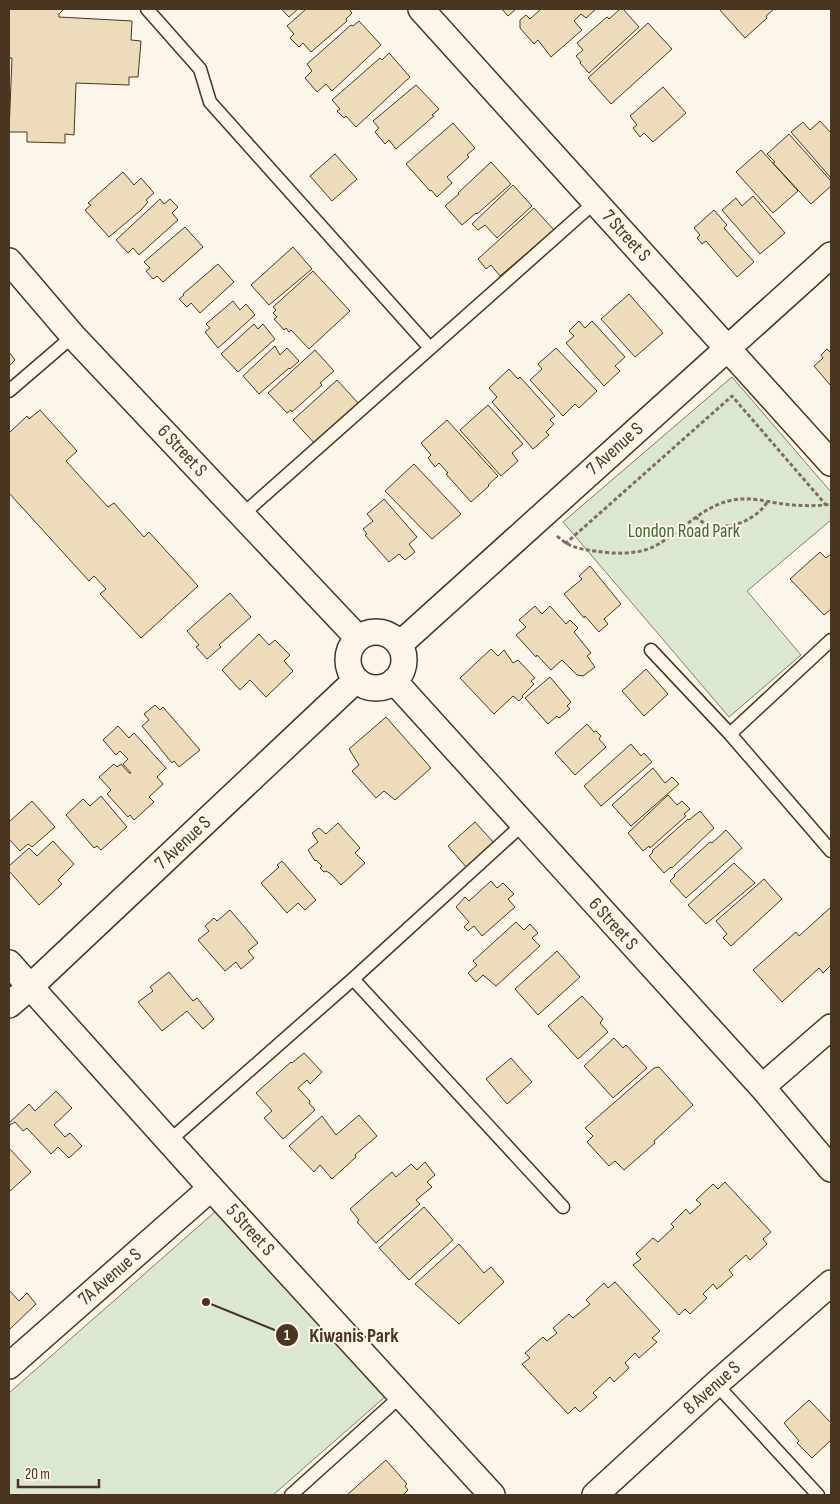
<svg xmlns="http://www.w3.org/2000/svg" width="840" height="1504" font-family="'Sofia Sans Condensed',sans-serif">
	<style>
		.green { fill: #dce7d0; stroke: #887966 }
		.building { fill: #ecdcbc; stroke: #4a3520 }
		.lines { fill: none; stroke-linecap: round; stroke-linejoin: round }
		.lane-casing { stroke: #4a3520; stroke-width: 15 }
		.street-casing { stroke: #4a3520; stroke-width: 28 }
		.path { stroke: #7f6f5c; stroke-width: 3; stroke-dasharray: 4 2.5; stroke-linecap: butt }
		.lane { stroke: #fbf6e9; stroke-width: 12 }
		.street { stroke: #fbf6e9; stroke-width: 25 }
		.labels { text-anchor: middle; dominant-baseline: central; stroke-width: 4; stroke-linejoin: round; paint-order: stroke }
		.street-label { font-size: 19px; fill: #4a3520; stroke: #fbf6e9 }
		.park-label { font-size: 19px; fill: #436837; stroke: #fbf6e9 }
		.leader { fill: none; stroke: #4a3520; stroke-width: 2 }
		.callout-dot { fill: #4a3520; stroke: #fbf6e9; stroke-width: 2 }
		.mark-label { font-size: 15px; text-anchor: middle; font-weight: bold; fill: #fff }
		.callout-label { font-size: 20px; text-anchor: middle; font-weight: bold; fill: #4a3520; stroke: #fbf6e9; stroke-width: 4; stroke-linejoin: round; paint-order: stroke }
	</style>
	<rect width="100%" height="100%" fill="#fbf6e9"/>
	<!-- green -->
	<path class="green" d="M732,377L831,492V520L747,591L801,655L729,717L563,522Z
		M216,1211L386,1396L273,1495H9V1393Z"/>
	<!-- building -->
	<path class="building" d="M9,9H64L59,14V17L132,21L131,40L141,41L138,77H129V85L76,83L74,135L65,134V143L27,142V132H9L12,58H9Z
		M281,9H298L289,17Z
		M306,9H349L352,13L346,19L347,21L311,52L303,43L299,47L290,38L294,34L287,26Z
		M502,9H516L508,16Z
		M541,9H596L586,18L581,14L574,21L582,30L551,57L538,40L534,44L520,28V20L526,15L530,19Z
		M620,9H623L639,27L589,73L580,63L581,62L576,56L583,50L577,43L607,17L609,19Z
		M719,9H774L766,16L767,18L745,38Z
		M359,21L381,45L332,91L326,84L317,92L305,78L312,71L307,64L351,25L353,26Z
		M648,23L672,49L611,104L588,78Z
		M389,53L410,77L356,127L346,116L344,118L337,111L340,109L332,100L380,58L382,60Z
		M416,85L439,109L432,115L434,116L396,149L389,140L385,144L375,132L379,128L373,121Z
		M663,87L686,113L653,142L644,133L640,137L633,128L637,125L630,116Z
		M820,121L831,133V178L791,132L803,122L810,130Z
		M453,123L475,148L467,155L469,157L447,177L452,183L437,197L431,190L430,191L406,164Z
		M789,134L831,181V186L811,204L773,163L775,162L767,154Z
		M761,150L798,191L773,213L736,172Z
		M335,154L357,179L332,201L310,176Z
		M491,162L511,184L477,214L476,213L462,225L445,206L459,194L458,193Z
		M123,172L134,185L141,178L154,193L146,200L148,202L141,210L109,237L85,210L91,205L88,203Z
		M513,185L532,206L497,238L485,225L478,230L472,224Z
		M753,196L785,233L760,254L722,210L736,198L742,206Z
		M160,199L164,204L170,199L178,207L172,213L178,220L139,255L133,248L128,253L116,240Z
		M534,208L554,230L500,276L491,265L486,269L478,259Z
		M714,210L727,225L724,228L754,262L737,277L706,241L702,244L697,238L700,235L694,228Z
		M185,227L203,247L163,282L157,276L153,279L146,271L150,268L144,262Z
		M293,247L312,269L269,305L251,285Z
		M218,264L234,282L200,313L191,303L187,307L179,299L184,295L183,294Z
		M313,271L350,311L309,349L291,330L289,332L286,328L284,330L274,319L277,317L273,313L276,310L273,307Z
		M629,294L663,333L635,357L601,319Z
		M233,301L240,310L246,304L255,315L218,348L205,332L210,328L206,324Z
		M579,321L585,328L592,321L625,357L615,366L620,371L604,386L566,343L574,336L569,331Z
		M254,324L258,329L263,324L275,339L238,372L221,354Z
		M275,346L280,355L287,348L299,361L290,369L289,368L259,394L243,376Z
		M556,348L597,391L579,408L575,404L563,416L530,380L542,369L538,364Z
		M827,349L830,352L831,351V386L814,366L823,358L821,355Z
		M315,350L334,371L320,383L322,385L292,412L291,410L287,413L268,393Z
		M9,352L15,360L9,366Z
		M509,369L518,379L520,377L555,416L550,420L554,424L546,432L549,435L533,449L492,402L497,397L489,388Z
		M337,380L359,404L316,445L293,420Z
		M488,405L523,444L512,453L518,461L501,476L460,430Z
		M40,410L77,451L66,461L108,507L114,503L144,537L149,532L198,586L141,638L100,594L106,589L94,576L89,581L9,493V433L27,416L29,419Z
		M447,420L498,476L488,485L489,486L471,502L446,474L448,473L439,463L435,467L428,458L431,455L421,443Z
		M414,464L461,514L432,539L385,491Z
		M384,499L417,537L409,544L415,552L405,560L399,554L389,562L365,535L367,534L363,529L373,521L367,514Z
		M820,552L826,558L831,554V609L824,615L790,579Z
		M590,566L621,604L604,619L608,624L599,632L585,616L584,618L564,594L582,579L579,576Z
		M230,593L251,617L219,645L221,647L207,659L196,647L199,645L187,631Z
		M535,606L542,614L550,606L566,624L570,620L578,628L574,632L591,653L587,656L595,667L583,676L577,675L562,660L551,670L537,655L536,657L516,635L526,627L519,620Z
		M259,634L269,645L275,640L290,655L284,661L293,671L266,697L250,680L240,690L222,670Z
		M491,649L498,656L504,650L513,663L518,660L535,678L531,681L534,684L522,696L523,697L519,701L513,696L494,714L460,678Z
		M646,669L668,694L644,716L622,691Z
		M550,677L571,702L567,706L570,709L559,718L557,716L548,724L525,698Z
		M155,705L160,710L163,707L200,750L179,767L174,761L172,763L142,726L149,720L144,714Z
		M386,717L431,768L395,800L384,791L376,798L352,771L359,765L349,749Z
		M587,724L594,732L596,731L601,736L599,739L606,747L575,775L555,753Z
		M118,726L129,738L134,733L166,768L157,777L163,784L149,797L154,802L134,820L130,815L128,817L107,794L111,790L99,777L114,764L117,767L121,764L129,773H131L123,764L128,759L120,751L116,755L103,740Z
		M631,744L641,756L644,753L652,762L601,806L584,786Z
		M653,768L665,783L672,777L679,784L631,826L612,805Z
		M668,795L677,805L682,801L690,809L684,814L686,816L650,848L649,846L643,851L628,833Z
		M101,796L127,827L101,850L97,846L94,848L66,815L83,799L90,806Z
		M32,801L55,827L32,847L28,844L20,851L9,839V822Z
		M700,811L714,828L672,868L671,867L664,873L649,856L653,852L652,851L688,819L689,820Z
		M475,822L494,843L467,868L448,846Z
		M338,823L360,848L355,853L365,863L341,885L331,874L326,871L324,872L320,868L322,866L316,860L315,861L308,850L318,842L312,833L319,828L326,834Z
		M726,830L742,848L686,898L670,881L675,876L674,875L710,842L712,843Z
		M53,841L74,864L58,880L62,884L39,905L9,871V866L29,848L37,856Z
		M282,861L316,900L305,910L298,903L287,913L261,883L279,867L277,865Z
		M734,863L755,883L706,924L688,905Z
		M764,879L782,899L731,946L723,938L727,934L716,921Z
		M491,881L497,888L503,883L514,894L508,899L515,907L482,936L474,926L468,931L464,927L469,922L456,907L465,897L469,901Z
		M831,907V965L823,973L819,968L782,1002L753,970L796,932L799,936Z
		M230,910L258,943L248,951L254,958L241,969L236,962L225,971L198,940L209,931L205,926L214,918L217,921Z
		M516,922L524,930L530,924L538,933L532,938L540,946L496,986L483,975L476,982L468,973L477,965L473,961Z
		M557,951L580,977L538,1015L515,989Z
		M169,972L193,1001L197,998L214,1019L203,1029L187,1011L162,1031L138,1002L153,991L150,987Z
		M582,996L603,1019L600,1023L608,1032L578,1059L548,1026Z
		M614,1038L623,1048L626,1045L647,1068L613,1098L584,1066Z
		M304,1053L322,1072L310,1084L307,1080L298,1088L310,1101L309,1103L315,1110L283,1139L264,1118L272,1111L256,1093L291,1062L292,1063Z
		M511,1058L532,1082L507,1104L486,1079Z
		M659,1067L693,1105L654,1141L655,1143L624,1170L615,1161L609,1166L587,1142L593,1136L585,1128L654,1068Z
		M56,1091L72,1108L54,1125L65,1137L70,1133L82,1146L69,1158L58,1147L51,1154L27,1128L23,1131L15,1122L10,1125L9,1123L29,1104L35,1111Z
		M359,1115L377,1136L355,1155L356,1157L332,1179L320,1165L314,1172L289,1146L322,1116L336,1135Z
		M9,1148L31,1172L9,1192Z
		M425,1162L435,1175L427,1182L432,1187L416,1200L420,1204L376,1243L357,1222L359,1220L350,1209L392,1172L396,1177L411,1164L417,1170Z
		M725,1182L771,1232L763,1239L767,1244L750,1260L746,1255L729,1270L733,1275L717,1289L713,1284L703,1294L707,1298L690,1314L685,1309L679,1315L633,1265L641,1259L636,1254L653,1238L658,1242L674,1227L671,1224L686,1209L690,1214L701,1204L696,1200L713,1184L718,1189Z
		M424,1207L453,1240L409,1280L379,1248Z
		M459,1244L484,1273L491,1267L504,1282L459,1324L415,1284Z
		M615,1282L660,1331L652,1338L657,1342L639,1358L635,1353L625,1363L629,1368L614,1382L610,1377L593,1393L597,1397L580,1412L575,1407L568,1414L522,1364L530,1358L525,1353L543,1337L547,1341L557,1333L553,1328L569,1314L573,1318L590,1304L586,1300L604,1283L608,1288Z
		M9,1290L19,1301L27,1293L36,1304L9,1330Z
		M809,1400L831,1423V1440L812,1458L797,1443L799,1441L784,1423Z
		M386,1460L407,1484L405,1486L408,1490L404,1494L406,1495H347Z"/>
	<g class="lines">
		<defs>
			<path id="lane" d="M147,9L200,69L210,102L430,348
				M9,391L73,336
				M242,515L595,202
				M651,650L730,734L831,851
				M730,734L831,640
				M353,979L563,1207
				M169,1141L353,979L522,825
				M716,1384L818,1495
				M291,1495L402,1395"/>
			<path id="street" d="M421,9L831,463
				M9,261L73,336L358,638
				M348 660a28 28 0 1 1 56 0a28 28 0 1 1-56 0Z
				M400,644L831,255
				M394,681L762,1087L831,1169
				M9,963L211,1188L492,1495
				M9,1005L30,987L356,680
				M762,1087L831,1027
				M9,1366L211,1188
				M595,1495L716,1384L831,1283"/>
		</defs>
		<!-- lane casing -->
		<use href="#lane" class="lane-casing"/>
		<!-- street casing -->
		<use href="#street" class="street-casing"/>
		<!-- path -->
		<path class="path" d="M695,517C701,521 706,525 713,526C733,529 757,519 768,501
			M557,536C569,547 579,549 595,551C613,554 638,555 655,546C682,532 701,506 733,500C754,496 773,504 793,505C806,506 819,506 831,504
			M565,544L732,396L826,505"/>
		<!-- lane -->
		<use href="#lane" class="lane"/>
		<!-- street -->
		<use href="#street" class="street"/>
	</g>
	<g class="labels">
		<!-- street labels -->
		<g class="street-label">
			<text transform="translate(626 236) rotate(48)">7 Street S</text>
			<text transform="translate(615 449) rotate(-42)">7 Avenue S</text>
			<text transform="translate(182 451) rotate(47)">6 Street S</text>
			<text transform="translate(183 843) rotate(-43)">7 Avenue S</text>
			<text transform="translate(613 924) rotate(48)">6 Street S</text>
			<text transform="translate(250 1230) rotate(48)">5 Street S</text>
			<text transform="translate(110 1277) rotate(-41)">7A Avenue S</text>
			<text transform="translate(712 1388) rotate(-42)">8 Avenue S</text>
		</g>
		<!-- park labels -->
		<g class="park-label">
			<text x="684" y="531">London Road Park</text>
		</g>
	</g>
	<!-- callouts -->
	<path class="leader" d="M206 1302L287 1335"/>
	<g class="callout-dot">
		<circle cx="206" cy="1302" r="5"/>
		<circle cx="287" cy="1335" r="12"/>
	</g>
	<g class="mark-label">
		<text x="287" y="1340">1</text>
	</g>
	<g class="callout-label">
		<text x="354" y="1342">Kiwanis Park</text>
	</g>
	<!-- border -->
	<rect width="840" height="1504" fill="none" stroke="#4a3520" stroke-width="20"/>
	<!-- scale -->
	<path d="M18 1479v8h81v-8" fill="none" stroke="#4a3520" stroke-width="2.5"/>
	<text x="25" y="1479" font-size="15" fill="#4a3520" stroke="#fbf6e9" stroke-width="4" paint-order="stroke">20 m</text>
</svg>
